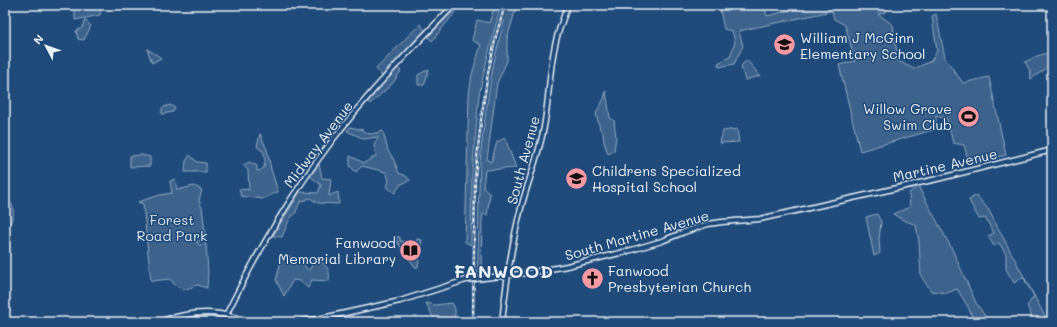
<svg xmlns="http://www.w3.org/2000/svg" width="1057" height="327" font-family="Mali,sans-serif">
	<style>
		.green { fill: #3c628c; stroke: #92aac2 }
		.water { fill: #6685a7; stroke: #9ab0c7 }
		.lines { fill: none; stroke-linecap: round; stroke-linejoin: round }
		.secondary-casing { stroke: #e8f1f8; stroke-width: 7 }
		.secondary { stroke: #1f4a7a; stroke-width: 4 }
		.rail-casing { stroke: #e8f1f8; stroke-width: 2.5 }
		.rail { stroke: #1f4a7a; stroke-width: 1; stroke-dasharray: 3; stroke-linecap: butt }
		.secondary-bridge-casing { stroke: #e8f1f8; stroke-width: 7; stroke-linecap: butt }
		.secondary-bridge { stroke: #1f4a7a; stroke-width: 4 }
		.labels { text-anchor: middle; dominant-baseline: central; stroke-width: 3; stroke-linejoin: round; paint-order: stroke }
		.poi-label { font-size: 14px; fill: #e8f1f8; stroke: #1f4a7a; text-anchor: start }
		.street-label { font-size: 14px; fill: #e8f1f8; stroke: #1f4a7a }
		.park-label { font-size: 14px; fill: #d7e3ed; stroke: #1f4a7a }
		.district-label { font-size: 18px; font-weight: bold; letter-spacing: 1px; fill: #e8f1f8; stroke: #1f4a7a }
	</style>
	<rect width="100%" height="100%" fill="#1f4a7a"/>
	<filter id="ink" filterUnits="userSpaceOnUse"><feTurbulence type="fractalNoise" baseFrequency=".025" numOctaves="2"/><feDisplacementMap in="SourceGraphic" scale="8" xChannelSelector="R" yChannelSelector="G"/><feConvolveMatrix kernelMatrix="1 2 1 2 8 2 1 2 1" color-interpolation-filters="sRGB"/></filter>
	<g filter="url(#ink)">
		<!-- green -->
		<path class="green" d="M74,5H79L84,9H89L93,7L94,5H99L101,9L100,15L75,20V13L72,6Z
			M495,5H501L488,55L479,95L472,175L471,245L465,242L469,95L472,74L481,45L472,40L477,20L489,23Z
			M509,5H517L507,39V61L497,83L487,160L491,162L497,142L505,138L516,168L485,170L483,188L490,194L487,215L483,214L482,220L481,272L477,273C480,233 477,192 481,151C484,123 488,95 493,67C497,46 503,25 509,5Z
			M719,5H764L767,16L810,5H887L886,12L878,14L893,25L898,61L914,69L931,61L937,51L932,16L936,14L945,58L963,83L989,77L1006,155L969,164L964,145L953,143L947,119L936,116V129L860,151L839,65L855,61L845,25L834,19L832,11L739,31L743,46L734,64L719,67L718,63L730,57L735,42L732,31L724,29Z
			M457,7L456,11L432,41L428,37Z
			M85,20L91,26L84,40L78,39L76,31L82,28Z
			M420,24L425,30L382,76L376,69Z
			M147,49L157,55L161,58L152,63Z
			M1047,53L1052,60L1044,70L1031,79L1030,71L1025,62L1037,56Z
			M747,60L760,76L745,80L741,66Z
			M397,67L401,71L392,84L370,104L368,101Z
			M429,69L424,85H418V75Z
			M606,91L610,118L614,120L616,137L614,151L608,154L604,142L603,133L600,129L596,113L604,99Z
			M170,105L175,108L173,112L162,114V108Z
			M350,127L363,130L365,133L372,134L383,131L388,151L393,158L399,173L406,176L410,180L400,185L395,193L387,187L389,180L386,172L362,166L356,172L350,166V156L364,163L376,156L374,145L378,137L364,139L347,131Z
			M737,129L739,142L720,143L723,131Z
			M260,134L267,150L271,169L278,192L262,199L241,196L239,189L249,190L248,170L243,165L250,162L257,166V171C267,171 265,160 264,152L257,147Z
			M142,155L150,157V166L130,167V156Z
			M190,155L197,162L206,163V172H185L186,161Z
			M319,164L322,178L331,179L329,196L338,192L339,204L318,203L310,198L300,202L295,214L290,218L282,237L273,236L300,192L318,193L321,185L310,176Z
			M175,179L177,190L194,186L202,190L199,200L201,206L202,207L206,241L196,242L199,245L206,244L208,272L207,288L197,285L184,290L174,284L170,279L151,281L143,204L138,202L160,195L172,193L170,181Z
			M918,186L952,249L976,303L989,322H975L967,305L957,289L947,293L931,291L921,276L919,242L916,225L901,219L893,214L910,207L909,193Z
			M976,195L988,209L1048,322H1034L1027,306L1034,296L1023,277L1014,283L1006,269V254L999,243L994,246L988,236L994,233L985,218L979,219L969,200Z
			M5,203H11C16,212 13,215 10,225L5,226Z
			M877,214L881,222L879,239L880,253L874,256L866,217Z
			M395,237H400V241L416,242L417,239H418L422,240L418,267H415L395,239Z
			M290,256L295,259L301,261L306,268L310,270L314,258C325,264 331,267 329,281L312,280L308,288L300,281L293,280L284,296L276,280L281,261Z
			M426,303L435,305L452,303C457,309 455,315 453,322H437L434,319Z
			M352,314L354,322H325V321Z"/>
		<!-- water -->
		<path class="water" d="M975,108L976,112L971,114L972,118L966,119L965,109Z"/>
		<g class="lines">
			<defs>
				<path id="secondary" d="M484,278L528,273L567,266L628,251L662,241L684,232L708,224L722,222L760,219L937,179L1052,150
					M226,315C256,254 289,197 331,142C368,93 411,49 454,5
					M159,322C179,315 199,311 220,314C232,316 242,320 254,322
					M298,322L318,319L400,301L466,280
					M502,322C506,284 511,246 521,208C528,181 539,155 544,127C549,100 549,72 555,45C558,31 563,18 568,5"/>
			</defs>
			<!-- secondary casing -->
			<use href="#secondary" class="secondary-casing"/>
			<!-- secondary -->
			<use href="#secondary" class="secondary"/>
			<defs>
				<path id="rail" d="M473,322L475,177L481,120L488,73L496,36L505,5"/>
			</defs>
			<!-- rail casing -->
			<use href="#rail" class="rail-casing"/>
			<!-- rail -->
			<use href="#rail" class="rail"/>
			<defs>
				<path id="secondary-bridge" d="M466,280L484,278"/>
			</defs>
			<!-- secondary-bridge casing -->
			<use href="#secondary-bridge" class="secondary-bridge-casing"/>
			<!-- secondary-bridge -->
			<use href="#secondary-bridge" class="secondary-bridge"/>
		</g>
	</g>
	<!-- icons -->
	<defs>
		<symbol id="school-disc" viewBox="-11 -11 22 22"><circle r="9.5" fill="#ff9aa2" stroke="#1f4a7a"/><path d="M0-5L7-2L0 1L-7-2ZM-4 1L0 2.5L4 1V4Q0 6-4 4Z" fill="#111"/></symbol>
		<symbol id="stadium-disc" viewBox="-11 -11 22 22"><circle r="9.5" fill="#ff9aa2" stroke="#1f4a7a"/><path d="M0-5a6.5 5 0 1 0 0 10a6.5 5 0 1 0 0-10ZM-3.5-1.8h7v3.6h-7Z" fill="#111"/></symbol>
		<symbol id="library-disc" viewBox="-11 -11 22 22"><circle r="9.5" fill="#ff9aa2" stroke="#1f4a7a"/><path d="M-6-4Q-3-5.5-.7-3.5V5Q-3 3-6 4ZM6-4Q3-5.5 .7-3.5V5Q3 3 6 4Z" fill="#111"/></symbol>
		<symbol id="church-disc" viewBox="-11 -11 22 22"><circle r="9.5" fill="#ff9aa2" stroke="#1f4a7a"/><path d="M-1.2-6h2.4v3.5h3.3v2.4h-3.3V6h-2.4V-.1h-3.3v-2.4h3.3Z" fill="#111"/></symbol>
	</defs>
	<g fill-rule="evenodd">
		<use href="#school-disc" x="772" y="32" width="25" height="25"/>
		<use href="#stadium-disc" x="956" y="104" width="25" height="25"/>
		<use href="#school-disc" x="564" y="166" width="25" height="25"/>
		<use href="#library-disc" x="398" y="238" width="25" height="25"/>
		<use href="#church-disc" x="580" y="266" width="25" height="25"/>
	</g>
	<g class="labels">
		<!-- poi labels -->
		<g class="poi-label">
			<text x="800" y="37">William J McGinn<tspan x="800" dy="16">Elementary School</tspan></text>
			<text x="952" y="108" text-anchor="end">Willow Grove<tspan x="952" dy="16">Swim Club</tspan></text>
			<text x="592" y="170">Childrens Specialized<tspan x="592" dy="16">Hospital School</tspan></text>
			<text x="396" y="242" text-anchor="end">Fanwood<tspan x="396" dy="16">Memorial Library</tspan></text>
			<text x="608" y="270">Fanwood<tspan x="608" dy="16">Presbyterian Church</tspan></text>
		</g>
		<!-- street labels -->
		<g class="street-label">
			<text transform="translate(318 144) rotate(-53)">Midway Avenue</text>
			<text transform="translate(523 160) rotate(-75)">South Avenue</text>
			<text transform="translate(945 165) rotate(-13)">Martine Avenue</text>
			<text transform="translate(637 235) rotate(-16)">South Martine Avenue</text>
		</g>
		<!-- park labels -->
		<g class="park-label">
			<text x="172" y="219">Forest<tspan x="172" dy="16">Road Park</tspan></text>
		</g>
		<!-- district labels -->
		<g class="district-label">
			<text x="504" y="271">FANWOOD</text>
		</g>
	</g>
	<!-- margin -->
	<rect width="1057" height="327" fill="none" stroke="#1f4a7a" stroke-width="20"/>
	<rect x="10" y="10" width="1037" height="307" fill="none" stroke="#e8f1f8" stroke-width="1.5" filter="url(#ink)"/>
	<!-- north arrow -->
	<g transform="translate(46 46) rotate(311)" stroke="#1f4a7a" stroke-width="3" paint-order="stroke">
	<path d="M0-3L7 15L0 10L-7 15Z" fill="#e8f1f8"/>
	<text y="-6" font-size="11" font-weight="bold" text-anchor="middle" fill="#e8f1f8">N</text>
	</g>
</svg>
